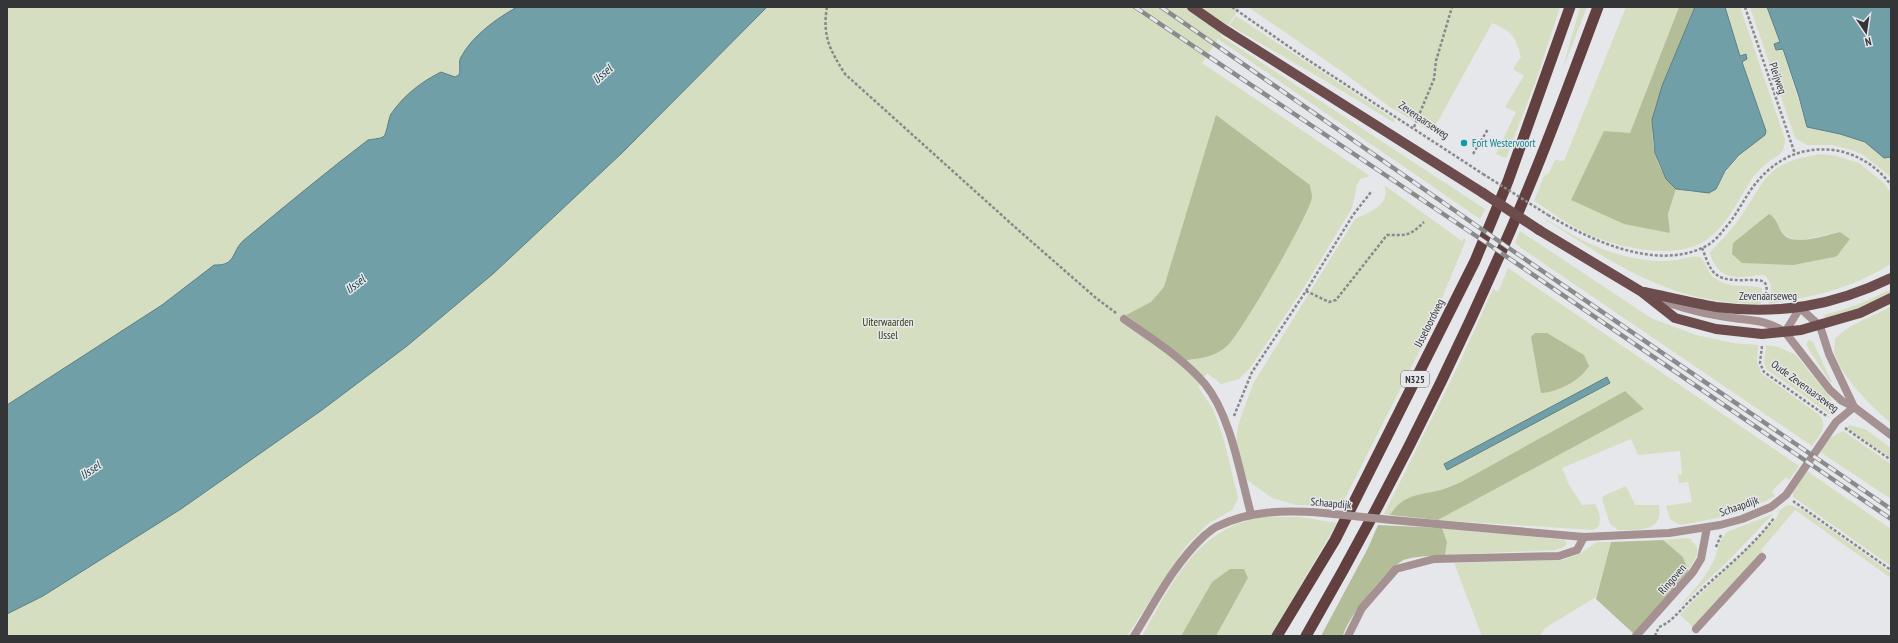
<svg xmlns="http://www.w3.org/2000/svg" width="1898" height="643" font-family="'PT Sans Narrow',sans-serif">
	<style>
		.green { fill: #d5dec0; fill-rule: evenodd }
		.forest { fill: #b3be99 }
		.water { fill: #709fa7; stroke: #5e7f85 }
		.lines { fill: none; stroke-linecap: round; stroke-linejoin: round }
		.path { stroke: #88898b; stroke-width: 2.5; stroke-dasharray: 3 2; stroke-linecap: butt }
		.service { stroke: #a59191; stroke-width: 8 }
		.minor { stroke: #a59191; stroke-width: 8 }
		.tertiary { stroke: #a59191; stroke-width: 8 }
		.primary { stroke: #6c4c4c; stroke-width: 10 }
		.trunk { stroke: #624040; stroke-width: 11 }
		.rail-casing { stroke: #898a8c; stroke-width: 4.5 }
		.rail { stroke: #e6e7ea; stroke-width: 3; stroke-dasharray: 9; stroke-linecap: butt }
		.path-bridge { stroke: #88898b; stroke-width: 2.5; stroke-dasharray: 3 2; stroke-linecap: butt }
		.minor-bridge { stroke: #a59191; stroke-width: 8 }
		.primary-bridge { stroke: #6c4c4c; stroke-width: 10 }
		.culture-dot { fill: #0f9aa8; stroke: #e6e7ea; stroke-width: 1.5 }
		.labels { text-anchor: middle; dominant-baseline: central; stroke-width: 3; stroke-linejoin: round; paint-order: stroke }
		.shield { fill: #e6e7ea; stroke: #696a6c; stroke-width: 1 }
		.shield-label { font-size: 10px; font-weight: bold; fill: #343536 }
		.street-label { font-size: 11px; fill: #343536; stroke: #e6e7ea }
		.culture-label { font-size: 11px; fill: #0d838f; stroke: #e6e7ea; text-anchor: start }
		.park-label { font-size: 11px; fill: #30390e; stroke: #e6e7ea }
		.water-label { font-size: 12px; font-style: italic; fill: #18444a; stroke: #e6e7ea }
	</style>
	<rect width="100%" height="100%" fill="#e6e7ea"/>
	<!-- green -->
	<path class="green" d="M7,7H542L471,76L244,258L7,420Z
		M767,7H1240L1221,36L1485,209L1480,219L1218,39L1202,63L1370,176L1360,179L1357,185L1352,208L1303,289L1250,368L1239,379L1221,384L1207,373L1198,387L1213,409L1224,440L1238,498L1232,510L1209,523L1186,546L1127,636H7V614L43,596L181,509L322,410L407,346L494,273L622,153ZM1301,223L1268,283L1228,345Z
		M1248,7H1560L1537,78L1506,158L1496,154L1516,112L1505,107L1524,76L1513,69L1521,57C1516,37 1512,31 1492,23L1432,132L1390,107L1337,68Z
		M1580,7H1587L1562,71Z
		M1626,7H1679L1630,133L1670,233L1668,214L1676,189L1691,192L1716,189C1730,162 1742,153 1765,135L1766,131L1742,62L1747,59L1745,54L1740,56L1725,7H1740L1785,139C1785,144 1784,149 1781,153C1778,156 1774,158 1771,160C1763,166 1755,173 1750,182C1737,202 1728,223 1709,238C1678,263 1610,247 1578,229C1563,221 1549,210 1534,201L1544,176L1549,173L1555,160L1564,161Z
		M1750,7H1767L1780,42L1776,50L1782,48L1807,127L1840,134L1865,142L1884,158L1891,157V177L1863,155L1852,150L1832,145H1807L1795,138Z
		M1236,16L1394,119L1395,122H1393L1324,80L1229,25Z
		M1821,154L1837,156L1859,163L1884,183L1891,193V264C1850,289 1816,296 1769,304L1771,285L1766,276L1762,275C1746,276 1726,282 1716,266C1713,261 1710,257 1710,252C1719,242 1729,233 1737,222C1767,180 1763,163 1821,154ZM1773,216L1784,235L1798,241L1840,232L1850,239L1837,256L1733,243Z
		M1384,185L1462,241L1464,238L1466,240L1423,344L1341,506L1296,505L1272,498L1247,480L1236,443L1238,425L1253,384L1355,219C1369,213 1392,204 1384,185Z
		M1543,218H1544C1581,241 1612,258 1657,261C1664,261 1670,261 1676,260C1684,259 1692,255 1700,257C1706,262 1707,270 1712,276C1726,289 1745,284 1762,288L1761,304C1670,304 1616,265 1543,218Z
		M1520,231L1651,318L1696,335L1733,343L1758,345L1757,361L1761,373L1818,414C1830,425 1819,436 1812,446L1521,248L1515,243Z
		M1508,268L1799,466L1789,480L1786,477L1772,491L1775,496C1741,515 1718,518 1680,525L1670,519L1666,506L1692,502L1688,482L1679,483L1678,475L1682,474L1680,451L1638,455L1631,439L1562,468L1569,485L1582,505L1595,504C1599,512 1601,517 1599,526L1593,530L1438,520L1644,409L1625,391L1461,482C1454,485 1447,488 1441,490C1419,495 1403,494 1390,515L1384,514L1459,364L1493,289L1498,292ZM1607,377L1609,383L1447,469L1444,464Z
		M1891,289V294L1869,306L1825,318L1824,315C1848,309 1870,300 1891,289Z
		M1891,306V423C1874,409 1838,374 1834,351C1834,347 1835,342 1835,339C1851,322 1872,318 1891,306Z
		M1809,340L1813,342L1832,382H1830L1808,348L1806,344Z
		M1766,345L1779,347L1796,355L1830,397L1833,409L1831,415L1766,369L1764,362Z
		M1849,425L1865,429L1891,448V458L1847,428Z
		M1843,431L1891,464V499L1820,452L1830,438Z
		M1807,471L1891,529V566L1793,497V492Z
		M1626,486L1635,505H1659C1664,532 1639,530 1618,530L1610,524L1602,499L1603,496Z
		M1787,505H1791L1804,511L1891,573V578L1795,510L1761,550L1763,553L1693,627L1680,615L1691,603L1757,539L1776,519L1780,510Z
		M1773,514L1730,559L1677,609C1690,594 1706,578 1714,560C1719,549 1718,540 1727,532Z
		M1259,517H1300L1337,523L1271,636H1216L1248,578L1243,569H1230L1212,582L1181,636H1142C1165,596 1188,545 1233,526C1241,522 1251,520 1259,517Z
		M1442,528L1564,540L1567,543L1564,547L1555,550L1445,555L1447,542Z
		M1685,538L1692,539L1691,541C1704,549 1694,561 1688,571L1683,557L1663,540Z
		M1597,542H1611L1596,597L1545,628L1540,636H1482L1454,563L1563,560L1581,553Z"/>
	<!-- forest -->
	<path class="forest" d="M1679,7H1695C1691,18 1687,29 1683,39C1661,87 1631,144 1676,189L1668,214L1670,233L1624,224L1571,200L1604,131L1630,133Z
		M1216,115L1310,185C1310,189 1312,193 1312,197C1311,212 1241,333 1228,345C1215,357 1203,358 1186,360L1126,315L1151,302L1164,287Z
		M1769,214C1777,218 1778,227 1783,234C1793,247 1826,235 1840,232L1850,239L1837,256L1834,257L1793,265L1742,263L1732,254L1733,243Z
		M1535,333H1547L1584,355L1589,366C1580,381 1558,392 1541,393L1531,337Z
		M1625,391L1644,409L1438,520L1390,515C1403,494 1419,495 1441,490C1447,488 1454,485 1461,482Z
		M1378,525L1442,528L1447,542L1445,555C1434,556 1411,556 1402,561C1386,570 1347,618 1343,636H1321L1368,548Z
		M1663,540L1683,557L1688,571L1634,634L1596,599L1611,542Z
		M1230,569H1244L1248,578L1216,636H1181L1212,582Z"/>
	<!-- water -->
	<path class="water" d="M517,7H767L622,153L494,273L407,346L322,410L181,509L43,596L7,614V405L162,305L214,265C237,266 231,251 244,240C285,206 326,172 368,140C372,139 379,139 383,137C387,135 388,119 391,114C404,95 421,82 441,72L455,77L459,75C461,69 458,62 461,57C473,35 496,19 517,7Z
		M1695,7H1725L1740,56L1746,54L1747,59L1742,62L1766,131L1765,135L1739,155L1725,171L1716,189L1709,193L1676,189L1666,179L1655,153L1652,120L1662,86Z
		M1767,7H1891V157L1884,158L1865,142L1840,134L1807,127L1799,97L1783,49L1776,50L1774,44L1780,42Z
		M1607,377L1610,383L1447,470L1444,464Z"/>
	<g class="lines">
		<!-- path -->
		<path class="path" d="M827,7C822,36 830,50 845,74L1016,228L1096,298L1116,313
			M1232,7L1308,60L1483,174
			M1745,7L1795,154
			M1414,127L1434,79L1436,61L1452,7
			M1473,154L1488,129
			M1548,215C1590,240 1654,270 1702,248C1712,244 1719,236 1725,228C1735,217 1742,203 1750,191C1770,162 1798,146 1833,150C1856,153 1877,166 1891,185
			M1702,248C1706,257 1709,270 1717,275C1730,285 1760,276 1765,283C1768,287 1766,294 1765,299
			M1306,291L1329,302L1336,300L1387,235C1406,235 1409,237 1424,222
			M1762,346L1760,363L1764,372L1828,417
			M1234,416L1252,372L1306,291L1353,215L1371,192
			M1845,428L1891,460
			M1793,501L1891,570
			M1716,547L1721,535
			M1659,627C1674,621 1682,607 1694,597C1720,572 1752,548 1774,518
			M1655,636L1658,629"/>
		<!-- service -->
		<path class="service" d="M1652,296C1676,307 1700,313 1726,317C1750,321 1763,318 1785,332
			M1696,629L1762,557
			M1348,636L1362,608L1396,569L1434,559L1559,556L1577,550L1584,537"/>
		<!-- minor -->
		<path class="minor" d="M1124,319C1152,339 1183,358 1205,384C1231,416 1240,474 1251,514
			M1392,520L1584,537L1669,533L1720,525L1742,519L1771,507L1786,495L1836,422L1854,407
			M1134,636C1155,602 1174,564 1204,536C1208,533 1212,529 1216,527C1250,510 1286,510 1324,513
			M1636,636L1693,572L1701,559L1707,527"/>
		<!-- tertiary -->
		<path class="tertiary" d="M1854,407L1829,354L1820,326L1800,308L1785,332L1830,390L1842,401L1854,407L1891,435"/>
		<!-- primary -->
		<path class="primary" d="M1192,7L1225,30L1483,193
			M1539,230L1642,292L1675,318L1716,329L1762,334L1801,330L1860,313L1891,298
			M1644,292C1668,297 1692,303 1716,307C1780,315 1833,306 1891,278"/>
		<!-- trunk -->
		<path class="trunk" d="M1277,636L1335,540L1475,261L1508,181L1570,7
			M1306,636C1389,492 1464,343 1528,189C1553,129 1575,68 1598,7"/>
		<defs>
			<path id="rail" d="M1135,7L1494,248L1891,519
				M1161,7L1516,253L1891,509"/>
		</defs>
		<!-- rail casing -->
		<use href="#rail" class="rail-casing"/>
		<!-- rail -->
		<use href="#rail" class="rail"/>
		<!-- path-bridge -->
		<path class="path-bridge" d="M1483,174L1548,215"/>
		<!-- minor-bridge -->
		<path class="minor-bridge" d="M1324,513L1392,520"/>
		<!-- primary-bridge -->
		<path class="primary-bridge" d="M1483,193L1539,230"/>
	</g>
	<!-- markers -->
	<circle class="culture-dot" cx="1464" cy="143" r="4"/>
	<g class="labels">
		<!-- shield labels -->
		<rect class="shield" x="1401" y="371" width="28" height="16" rx="3"/>
		<g class="shield-label">
			<text x="1415" y="379">N325</text>
		</g>
		<!-- street labels -->
		<g class="street-label">
			<text transform="translate(1778 78) rotate(71)">Pleijweg</text>
			<text transform="translate(1424 120) rotate(34)">Zevenaarseweg</text>
			<text x="1768" y="296">Zevenaarseweg</text>
			<text transform="translate(1429 323) rotate(-63)">IJsseloordweg</text>
			<text transform="translate(1805 386) rotate(36)">Oude Zevenaarseweg</text>
			<text transform="translate(1331 503) rotate(5)">Schaapdijk</text>
			<text transform="translate(1739 506) rotate(-19)">Schaapdijk</text>
			<text transform="translate(1672 579) rotate(-49)">Ringoven</text>
		</g>
		<!-- culture labels -->
		<g class="culture-label">
			<text x="1472" y="143">Fort Westervoort</text>
		</g>
		<!-- park labels -->
		<g class="park-label">
			<text x="888" y="322">Uiterwaarden<tspan x="888" dy="13">IJssel</tspan></text>
		</g>
		<!-- water labels -->
		<g class="water-label">
			<text transform="translate(602 74) rotate(-42)">IJssel</text>
			<text transform="translate(355 284) rotate(-38)">IJssel</text>
			<text transform="translate(90 470) rotate(-34)">IJssel</text>
		</g>
	</g>
	<!-- border -->
	<rect width="1898" height="643" fill="none" stroke="#343536" stroke-width="16"/>
	<!-- north arrow -->
	<g transform="translate(1866 32) rotate(167)" stroke="#e6e7ea" stroke-width="3" paint-order="stroke">
	<path d="M0-3L7 15L0 10L-7 15Z" fill="#343536"/>
	<text y="-6" font-size="11" font-weight="bold" text-anchor="middle" fill="#343536">N</text>
	</g>
</svg>
